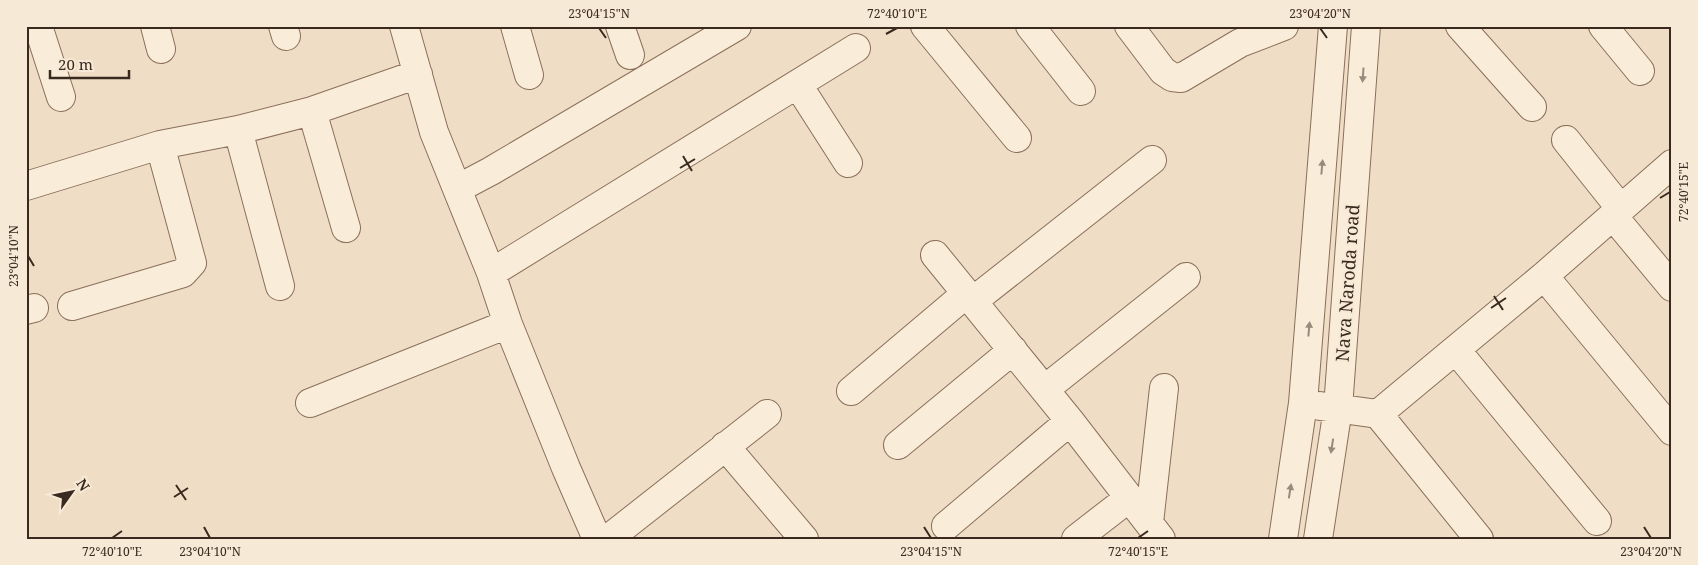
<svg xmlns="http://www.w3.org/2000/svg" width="1698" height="565" font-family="'Noto Serif',serif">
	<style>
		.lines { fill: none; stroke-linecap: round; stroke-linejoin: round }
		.minor-casing { stroke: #8a6f5b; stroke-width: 30 }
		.minor { stroke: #f9ecd9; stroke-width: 28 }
		.oneway { fill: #9a8a7c }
		.ticks { fill: none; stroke: #3a291f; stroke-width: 2 }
		.labels { text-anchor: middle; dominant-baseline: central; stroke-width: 4; stroke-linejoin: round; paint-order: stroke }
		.street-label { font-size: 18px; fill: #3a291f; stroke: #f6e9d5 }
		.neatline { fill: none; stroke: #3a291f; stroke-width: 2 }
		.ticks-label { font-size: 12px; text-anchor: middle; fill: #3a291f }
	</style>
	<rect width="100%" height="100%" fill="#efdec5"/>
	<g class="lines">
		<defs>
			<path id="minor" d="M38,26L61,97
				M155,26L161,49
				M283,26L286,36
				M404,26L434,132L491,273L508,324L566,468L597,539
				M515,26L529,75
				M620,26L630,55
				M925,26L1017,138
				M1030,26L1081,91
				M1129,26L1163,71L1172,77L1181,78L1240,43L1284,26
				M1460,26L1532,107
				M1603,26L1640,71
				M798,85L848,163
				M312,111L346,228
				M238,130L280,286
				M1566,140L1621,209
				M26,186L160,145L238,130L312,111L418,74
				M457,189L491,171L737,26
				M1613,216L1672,287
				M935,255L1070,421L1161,539
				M491,273L856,48
				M1544,276L1672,431
				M973,301L1152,160
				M72,306L183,273L192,263L160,145
				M26,310L34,308
				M1456,350L1597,521
				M1045,389L1186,277
				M851,391L967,293
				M310,403L508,324
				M1320,406L1378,414L1479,539
				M1378,414L1544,276L1672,164
				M898,445L1013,350
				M725,446L804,539
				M1149,523L1164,388
				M946,526L1070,421
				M608,539L767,414
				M1076,539L1129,498
				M1283,539L1303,403L1333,26
				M1318,539L1338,408L1366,26"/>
		</defs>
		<!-- minor casing -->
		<use href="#minor" class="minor-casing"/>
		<!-- minor -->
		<use href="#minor" class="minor"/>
	</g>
	<!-- one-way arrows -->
	<defs><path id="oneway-solid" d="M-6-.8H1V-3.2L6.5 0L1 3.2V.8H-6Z" transform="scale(1.25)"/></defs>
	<g class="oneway">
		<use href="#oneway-solid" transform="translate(1363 75) rotate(94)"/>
		<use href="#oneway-solid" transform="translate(1322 167) rotate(-85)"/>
		<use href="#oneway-solid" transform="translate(1309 329) rotate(-85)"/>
		<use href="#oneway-solid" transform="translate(1332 446) rotate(99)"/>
		<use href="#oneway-solid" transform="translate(1290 491) rotate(-81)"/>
	</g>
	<!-- ticks -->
	<path class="ticks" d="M599,28L606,38M1320,28L1327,38M886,34L897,28M683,156L692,171M680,168L695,159M1660,198L1670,192M28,256L34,266M1494,296L1503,310M1491,308L1506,298M176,485L186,500M174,497L188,488M204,527L210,538M924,527L931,538M1644,527L1651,538M112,538L122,531M1138,538L1148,531"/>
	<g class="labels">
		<!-- street labels -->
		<g class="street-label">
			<text transform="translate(1347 283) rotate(-86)">Nava Naroda road</text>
		</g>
	</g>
	<!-- border -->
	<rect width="1698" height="565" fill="none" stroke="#f6e9d5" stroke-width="55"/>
	<!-- north arrow -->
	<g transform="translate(72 492) rotate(57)" stroke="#f6e9d5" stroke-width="4" paint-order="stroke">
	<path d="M0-4L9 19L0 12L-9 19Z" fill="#3a291f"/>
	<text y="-8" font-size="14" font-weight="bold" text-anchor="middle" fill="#3a291f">N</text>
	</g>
	<!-- scale -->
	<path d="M50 70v8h79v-8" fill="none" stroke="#3a291f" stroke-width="2.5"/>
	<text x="58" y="70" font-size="15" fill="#3a291f" stroke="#f6e9d5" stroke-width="4" paint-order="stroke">20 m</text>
	<rect x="28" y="28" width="1642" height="510" class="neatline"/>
	<g class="ticks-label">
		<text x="599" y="18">23°04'15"N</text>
		<text x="897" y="18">72°40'10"E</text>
		<text x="1320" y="18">23°04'20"N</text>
		<text transform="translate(1684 192) rotate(-90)" y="4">72°40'15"E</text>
		<text transform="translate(14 256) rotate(-90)" y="4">23°04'10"N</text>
		<text x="112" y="556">72°40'10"E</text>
		<text x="210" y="556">23°04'10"N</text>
		<text x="931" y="556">23°04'15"N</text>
		<text x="1138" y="556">72°40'15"E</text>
		<text x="1651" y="556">23°04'20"N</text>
	</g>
</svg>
